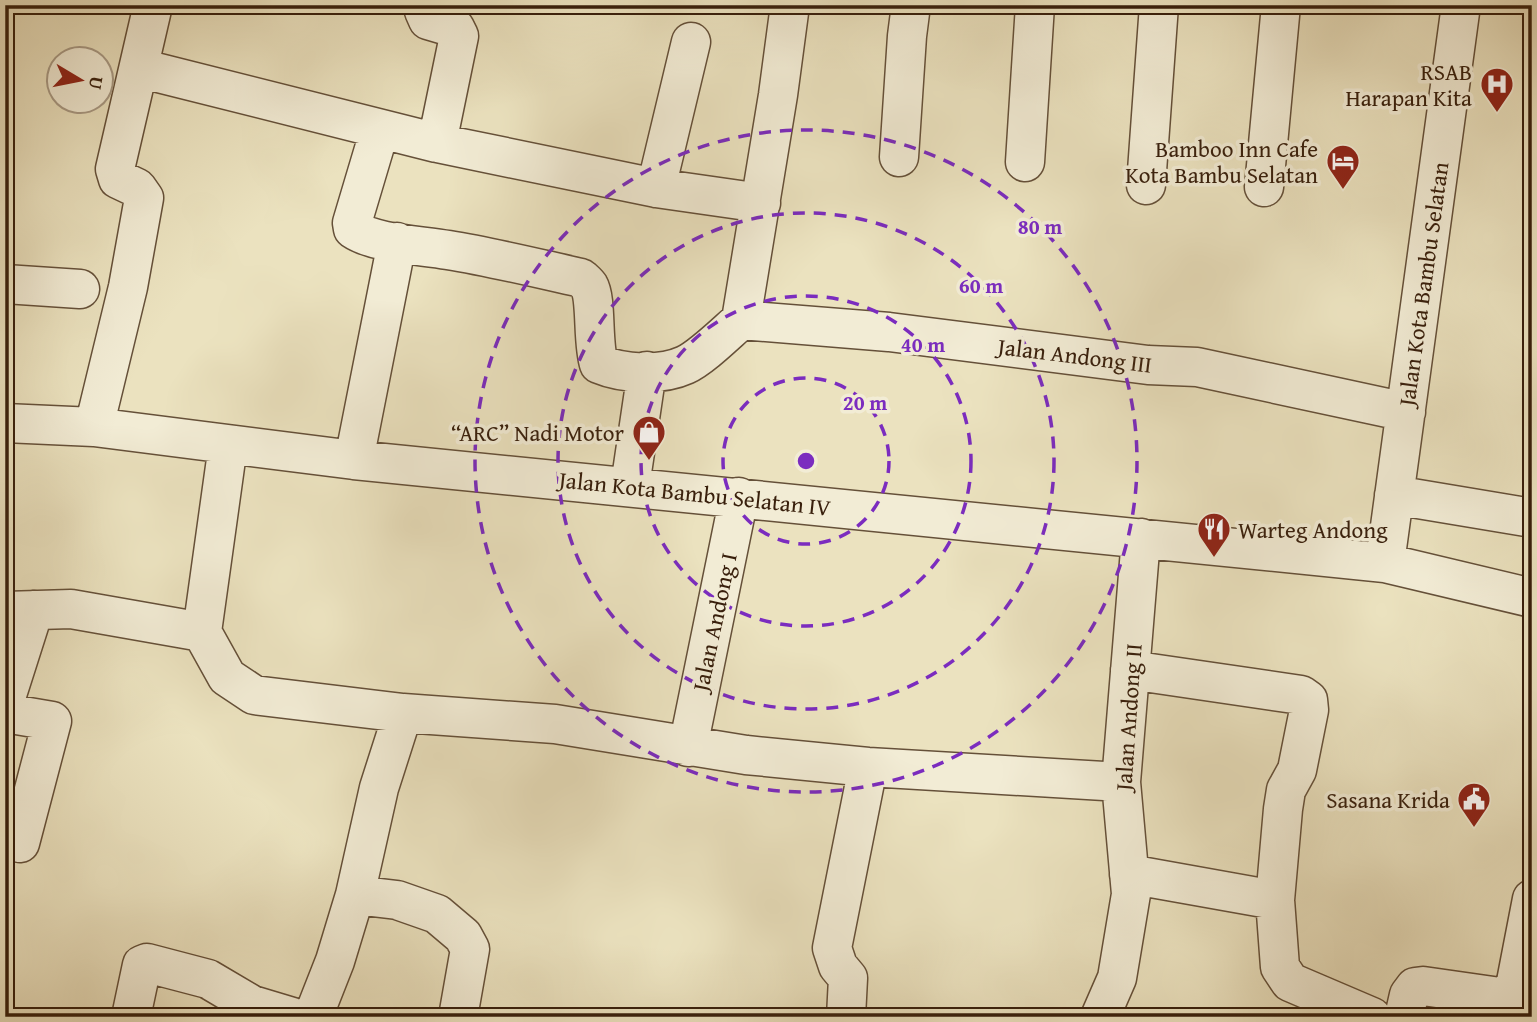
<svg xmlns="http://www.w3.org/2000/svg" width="1537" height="1022" font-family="'Gentium Book Plus',serif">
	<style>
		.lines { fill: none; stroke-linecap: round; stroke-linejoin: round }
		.minor-casing { stroke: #655039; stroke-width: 41 }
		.minor { stroke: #f2ecd5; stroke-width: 38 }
		.ring { fill: none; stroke: #7b2cbf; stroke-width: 3.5; stroke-dasharray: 12 9 }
		.labels { text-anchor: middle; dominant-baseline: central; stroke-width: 7; stroke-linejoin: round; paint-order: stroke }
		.poi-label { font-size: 23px; fill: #381f0c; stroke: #f2ecd5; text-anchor: end }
		.street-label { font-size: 23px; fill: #381f0c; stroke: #f2ecd5 }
		.centre { fill: #7b2cbf; stroke: #f2ecd5; stroke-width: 3.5 }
		.ring-label { font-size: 21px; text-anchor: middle; font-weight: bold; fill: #7b2cbf; stroke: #f2ecd5; stroke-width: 7; stroke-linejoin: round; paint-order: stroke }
	</style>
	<rect width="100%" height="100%" fill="#ebe2bf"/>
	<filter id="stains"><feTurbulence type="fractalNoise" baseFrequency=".00286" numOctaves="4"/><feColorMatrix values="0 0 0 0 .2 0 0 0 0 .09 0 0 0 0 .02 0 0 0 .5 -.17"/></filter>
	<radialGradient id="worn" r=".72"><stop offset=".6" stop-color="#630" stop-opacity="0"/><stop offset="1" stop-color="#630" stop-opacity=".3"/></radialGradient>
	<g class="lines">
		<defs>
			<path id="minor" d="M426,5L424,11L428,20L455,28L459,36L437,143
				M139,68L437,143L656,188L761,203
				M380,129L352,223L353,229C375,244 420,245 448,250C492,257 536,268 581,278C582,279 588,284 589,286C597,300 592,343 599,364C623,374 661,376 685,365C701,358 727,332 741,320L778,95L790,5
				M899,157L907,36L911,5
				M1025,162L1035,5
				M1146,185L1159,5
				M1264,187L1281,5
				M656,188L691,42
				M5,284L80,289
				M741,320L889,332L1148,365L1197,367L1406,412
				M5,423L94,427L354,460L1385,563L1532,598
				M94,427L128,287L144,198L137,188L118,179L115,169L153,5
				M228,445L202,632L227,677L254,695L403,713L555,724L746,755L868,767L1121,782
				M354,460L397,242
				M630,486L647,371
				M1394,495L1532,518
				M1385,563L1461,5
				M5,611L71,609L202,632
				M1130,670L1301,695L1308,700L1309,710L1297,770L1286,790L1283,809L1275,900L1280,967L1290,982L1372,1017
				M5,701L34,610
				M5,713L52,721L20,843L5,838
				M688,747L739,497
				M1129,874L1275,900
				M355,895L397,900L437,914L463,936L470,949L458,1017
				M131,1017L142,965L147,963L208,979L252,1005L292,1017
				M313,1017L335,961L355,895L379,788L403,713
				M846,1017L848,978L838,966L832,948L868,767
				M1100,1017L1117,978L1131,894L1121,782L1141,538
				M1404,1017L1409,995L1415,987L1423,986L1500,997L1507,996L1515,987L1532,899"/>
		</defs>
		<!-- minor casing -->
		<use href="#minor" class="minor-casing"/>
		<!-- minor -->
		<use href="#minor" class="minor"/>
	</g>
	<!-- distance rings -->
	<g class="ring">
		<circle cx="806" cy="461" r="83"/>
		<circle cx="806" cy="461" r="165"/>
		<circle cx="806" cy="461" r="248"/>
		<circle cx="806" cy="461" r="331"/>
	</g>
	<!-- icons -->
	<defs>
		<symbol id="hospital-pin" viewBox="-11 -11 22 30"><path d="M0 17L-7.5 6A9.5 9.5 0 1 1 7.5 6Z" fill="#8f2418" stroke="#f2ecd5"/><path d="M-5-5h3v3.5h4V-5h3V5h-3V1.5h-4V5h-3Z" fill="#fff"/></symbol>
		<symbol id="hotel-pin" viewBox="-11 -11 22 30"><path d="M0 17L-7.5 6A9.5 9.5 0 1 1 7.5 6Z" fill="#8f2418" stroke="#f2ecd5"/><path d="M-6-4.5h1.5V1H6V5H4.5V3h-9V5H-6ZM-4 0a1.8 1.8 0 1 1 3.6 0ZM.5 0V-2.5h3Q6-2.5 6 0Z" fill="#fff"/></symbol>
		<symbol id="shop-pin" viewBox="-11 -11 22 30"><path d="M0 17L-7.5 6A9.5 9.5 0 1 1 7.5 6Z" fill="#8f2418" stroke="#f2ecd5"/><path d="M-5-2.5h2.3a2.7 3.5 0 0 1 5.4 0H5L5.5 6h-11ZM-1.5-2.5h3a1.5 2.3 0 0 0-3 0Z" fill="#fff"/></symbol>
		<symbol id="restaurant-pin" viewBox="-11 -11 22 30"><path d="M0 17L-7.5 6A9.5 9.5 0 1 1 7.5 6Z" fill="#8f2418" stroke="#f2ecd5"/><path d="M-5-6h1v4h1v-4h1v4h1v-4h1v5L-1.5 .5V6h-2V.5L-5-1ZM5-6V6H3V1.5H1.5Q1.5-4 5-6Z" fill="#fff"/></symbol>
		<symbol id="civic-pin" viewBox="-11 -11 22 30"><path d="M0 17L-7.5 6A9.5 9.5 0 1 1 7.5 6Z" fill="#8f2418" stroke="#f2ecd5"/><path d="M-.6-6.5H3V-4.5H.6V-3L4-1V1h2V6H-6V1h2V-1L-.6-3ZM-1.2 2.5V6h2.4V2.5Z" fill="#fff"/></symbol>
	</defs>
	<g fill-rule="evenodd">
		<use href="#hospital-pin" x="1478" y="65" width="38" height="52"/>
		<use href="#hotel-pin" x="1324" y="142" width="38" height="52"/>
		<use href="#shop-pin" x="630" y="413" width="38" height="52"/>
		<use href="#restaurant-pin" x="1195" y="510" width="38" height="52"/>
		<use href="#civic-pin" x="1455" y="780" width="38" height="52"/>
	</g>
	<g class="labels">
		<!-- poi labels -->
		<g class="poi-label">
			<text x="1472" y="71">RSAB<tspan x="1472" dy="26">Harapan Kita</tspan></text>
			<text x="1318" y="148">Bamboo Inn Cafe<tspan x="1318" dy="26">Kota Bambu Selatan</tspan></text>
			<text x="624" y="432">“ARC” Nadi Motor</text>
			<text x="1238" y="529" text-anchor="start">Warteg Andong</text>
			<text x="1450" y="799">Sasana Krida</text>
		</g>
		<!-- street labels -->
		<g class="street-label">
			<text transform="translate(1423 284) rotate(-82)">Jalan Kota Bambu Selatan</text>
			<text transform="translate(1075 355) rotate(7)">Jalan Andong III</text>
			<text transform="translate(695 493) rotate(6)">Jalan Kota Bambu Selatan IV</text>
			<text transform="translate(714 622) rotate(-78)">Jalan Andong I</text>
			<text transform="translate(1128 717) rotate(-86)">Jalan Andong II</text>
		</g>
	</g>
	<circle cx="806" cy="461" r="10" class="centre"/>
	<g class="ring-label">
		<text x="1040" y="234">80 m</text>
		<text x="981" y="293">60 m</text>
		<text x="923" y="352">40 m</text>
		<text x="865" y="410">20 m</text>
	</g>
	<!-- margin -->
	<rect width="1537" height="1022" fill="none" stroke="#ebe2bf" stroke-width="28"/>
	<rect x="7" y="7" width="1523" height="1008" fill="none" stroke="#381f0c" stroke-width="3.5"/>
	<rect x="14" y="14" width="1509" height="994" fill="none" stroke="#381f0c" stroke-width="2"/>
	<!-- north arrow -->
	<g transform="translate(80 80) rotate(100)"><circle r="33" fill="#f2ecd5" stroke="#a89a85" stroke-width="2"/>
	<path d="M0-5L12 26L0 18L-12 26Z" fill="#8f2418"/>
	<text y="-10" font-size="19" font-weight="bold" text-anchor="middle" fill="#381f0c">U</text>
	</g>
	<rect width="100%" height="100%" filter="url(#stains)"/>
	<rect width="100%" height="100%" fill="url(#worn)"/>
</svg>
